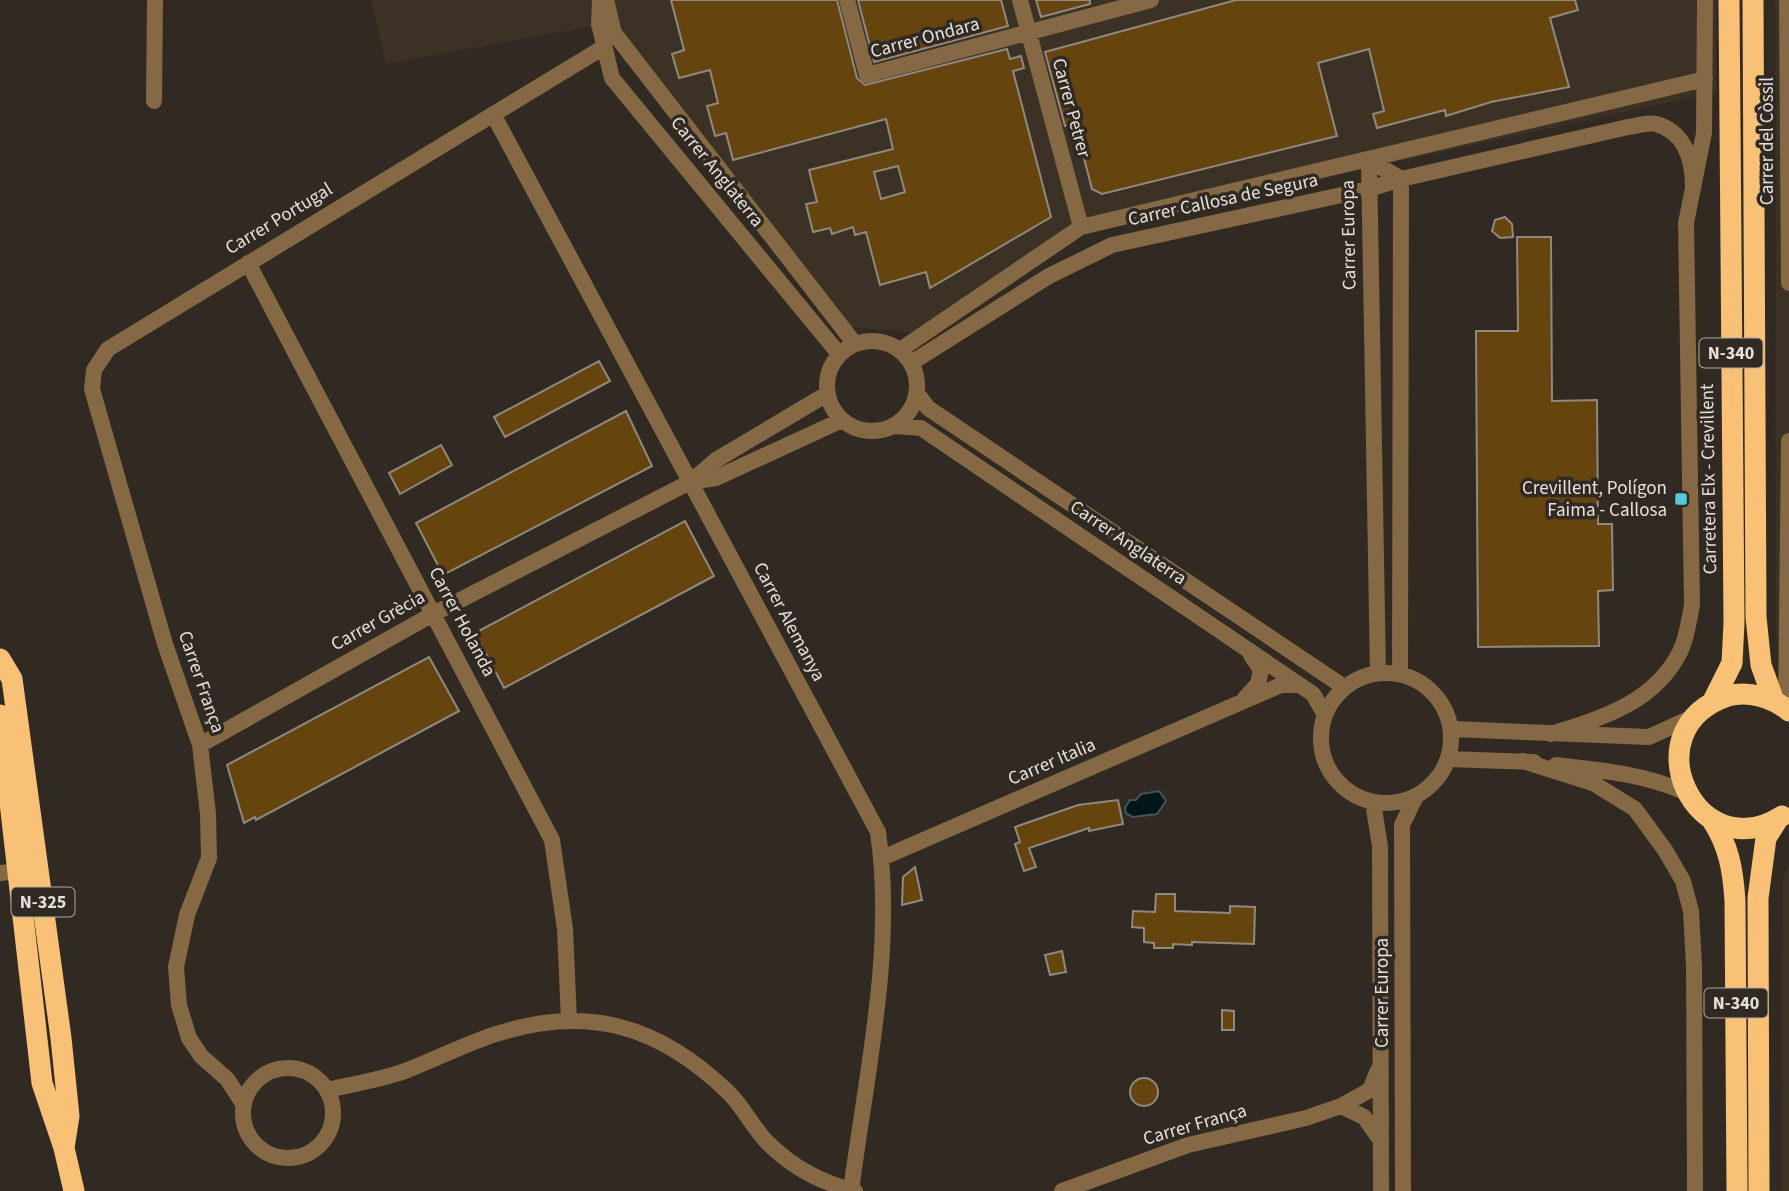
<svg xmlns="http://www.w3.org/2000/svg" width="1789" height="1191" font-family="'Source Sans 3',sans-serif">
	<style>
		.built { fill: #3b3125 }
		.water { fill: #001719; stroke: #455454; stroke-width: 2 }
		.building { fill: #66440e; stroke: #908980; stroke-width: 2; fill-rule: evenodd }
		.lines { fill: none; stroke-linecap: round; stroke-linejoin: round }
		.minor { stroke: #846944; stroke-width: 16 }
		.highway { stroke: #f8c175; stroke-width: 21 }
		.poi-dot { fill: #52ccd5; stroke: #302a23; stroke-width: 2.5 }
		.labels { text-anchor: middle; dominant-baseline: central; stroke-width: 7; stroke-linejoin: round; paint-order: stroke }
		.shield { fill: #302a23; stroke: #afaaa5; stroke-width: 2 }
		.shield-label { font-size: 18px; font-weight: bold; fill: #e5e1dd }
		.street-label { font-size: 19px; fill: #e5e1dd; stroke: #302a23 }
		.poi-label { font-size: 19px; fill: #e5e1dd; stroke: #302a23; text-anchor: end }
	</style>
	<rect width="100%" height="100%" fill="#302a23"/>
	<!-- built -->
	<path class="built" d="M371,0H1716V92L1090,229L917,333L846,327L610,23L386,64Z
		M1775,0H1789V655L1776,637Z
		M1789,865V1191H1781L1783,876Z"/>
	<!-- water -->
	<path class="water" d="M1159,791L1166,801L1157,814L1133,817L1126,813L1125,808L1130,800H1136L1141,794Z"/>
	<!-- building -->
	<path class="building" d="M671,0H837L857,78L865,85L1007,49L1010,59L1021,56L1024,68L1013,71L1051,217L930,288L926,272L880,285L866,232L855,235L853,227L832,234L830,228L813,232L806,204L817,202L809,170L893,149L886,119L733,160L726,133L715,136L707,106L718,103L710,70L679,78L672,54L684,50ZM898,166L905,192L881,199L874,172Z
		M858,0H1001L1008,26L874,62Z
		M1036,0H1090V4L1041,17Z
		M1236,0H1575L1578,10L1550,18L1569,87L1491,102L1446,116L1445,110L1377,128L1373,114L1384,111L1369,49L1318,63L1337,136L1102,194L1092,189L1075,124L1065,126L1045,52Z
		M1505,217L1512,224L1513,237L1500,238L1492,231L1495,220Z
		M1517,237H1551L1552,401L1597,400L1598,524H1612L1613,590L1598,591L1599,646L1478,647L1476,331H1518Z
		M599,361L610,381L505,437L494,417Z
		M626,411L652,466L443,575L416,523Z
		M441,445L452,465L400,494L389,473Z
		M685,521L714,576L504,688L475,633Z
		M429,657L459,711L256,820L255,817L244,823L227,765Z
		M1118,800L1123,824L1089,831V828L1029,848L1036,867L1024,871L1015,844L1020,842L1015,827L1078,805Z
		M915,867L922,900L902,905L903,877Z
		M1156,894H1175V911L1230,913V906L1255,907L1254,944L1192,942V945L1173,944V948H1154V943L1144,942V928L1132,927L1133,911L1155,912Z
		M1062,951L1066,972L1050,975L1045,955Z
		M1222,1010L1234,1011V1030H1222Z
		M1130 1092a14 14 0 1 1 28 0a14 14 0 1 1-28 0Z"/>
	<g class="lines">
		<!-- minor -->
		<path class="minor" d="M600,0L599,24L612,78L839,354
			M606,0L614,33L855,344
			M847,0L867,75L1151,0
			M1020,0L1081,227
			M1787,0L1789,283
			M154,101L155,0
			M493,114L878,832C895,950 866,1074 851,1191
			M1369,160L1401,179L1400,673
			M1369,160L1378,673
			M248,263L552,840L565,929L569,1021
			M827 386a45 45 0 1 1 90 0a45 45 0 1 1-90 0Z
			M900,350L1081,227L1705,79
			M911,363L1049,276L1112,245L1369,189L1401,179L1628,127C1636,126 1648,122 1656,124C1686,132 1693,162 1693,188
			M917,393L928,408L1344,687
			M895,426L921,428L1313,694L1325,715
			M690,482L716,478L842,420
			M1321 738a65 65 0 1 1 130 0a65 65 0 1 1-130 0Z
			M1245,698L1258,684L1261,670L1251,655
			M1786,709L1789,441
			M1452,729L1649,737L1695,716
			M1551,734C1602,718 1654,703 1680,652C1687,638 1689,620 1692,605L1686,223L1704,133L1705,0
			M200,745L435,613L690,482L716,460L827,394
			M1449,759L1534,762
			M1523,761L1593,783L1635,809L1665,850L1683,881L1691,911L1694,966L1695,1191
			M1556,765C1601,770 1643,774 1685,792
			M1373,803L1380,846L1381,1191
			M882,858L1281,685H1299
			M0,873L18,871
			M243 1113a45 45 0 1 1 90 0a45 45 0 1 1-90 0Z
			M327,1090C353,1084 380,1080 405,1071C434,1060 463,1045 493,1035C587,1004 659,1025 729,1093C744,1108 753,1128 768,1143C792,1167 822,1183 855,1191
			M244,1105L227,1079L201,1056L189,1038L179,1005L176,967L187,915L209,858L208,814L200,745L165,644L92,389L94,370L108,349L604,47
			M1341,1106L1364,1117L1381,1141
			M1062,1191L1188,1145L1306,1118L1341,1106L1370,1090L1378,1070
			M1403,1191L1402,825L1415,798"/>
		<!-- highway -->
		<path class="highway" d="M1753,0L1756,617L1761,665L1774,701
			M0,659L12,679L61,1038L69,1116L64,1148
			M1713,701L1732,663L1734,623L1729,0
			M0,715L42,1083L64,1148L74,1191
			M1782,816C1697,871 1629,729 1728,696C1749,690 1773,698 1789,711
			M1712,820C1729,846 1733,870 1735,901L1737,1191
			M1759,1191L1758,898L1766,838L1778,819"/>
	</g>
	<!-- markers -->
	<rect class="poi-dot" x="1674" y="492" width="14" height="14" rx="3.5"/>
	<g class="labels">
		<!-- shield labels -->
		<g class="shield">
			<rect x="1699.5" y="338.5" width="63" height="29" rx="5"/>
			<rect x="11.5" y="887.5" width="63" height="29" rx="5"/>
			<rect x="1704.5" y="988.5" width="63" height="29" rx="5"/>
		</g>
		<g class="shield-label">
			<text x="1731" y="353">N-340</text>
			<text x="43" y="902">N-325</text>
			<text x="1736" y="1003">N-340</text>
		</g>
		<!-- street labels -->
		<g class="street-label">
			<text transform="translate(925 38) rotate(-15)">Carrer Ondara</text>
			<text transform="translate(1071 108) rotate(75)">Carrer Petrer</text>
			<text transform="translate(1767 141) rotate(-90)">Carrer del Còssil</text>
			<text transform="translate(717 172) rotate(51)">Carrer Anglaterra</text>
			<text transform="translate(1223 200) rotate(-12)">Carrer Callosa de Segura</text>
			<text transform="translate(279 219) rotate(-31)">Carrer Portugal</text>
			<text transform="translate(1349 235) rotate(-91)">Carrer Europa</text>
			<text transform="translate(1709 479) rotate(-91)">Carretera Elx - Crevillent</text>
			<text transform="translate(1128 543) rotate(34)">Carrer Anglaterra</text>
			<text transform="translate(378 621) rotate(-29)">Carrer Grècia</text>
			<text transform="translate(462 622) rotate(62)">Carrer Holanda</text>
			<text transform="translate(789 622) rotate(62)">Carrer Alemanya</text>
			<text transform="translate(201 682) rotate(71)">Carrer França</text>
			<text transform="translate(1052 762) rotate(-23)">Carrer Italia</text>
			<text transform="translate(1382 993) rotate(-90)">Carrer Europa</text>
			<text transform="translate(1195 1125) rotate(-16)">Carrer França</text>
		</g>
		<!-- poi labels -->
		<g class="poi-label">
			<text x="1667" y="488">Crevillent, Polígon<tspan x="1667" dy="22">Faima - Callosa</tspan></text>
		</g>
	</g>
</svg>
